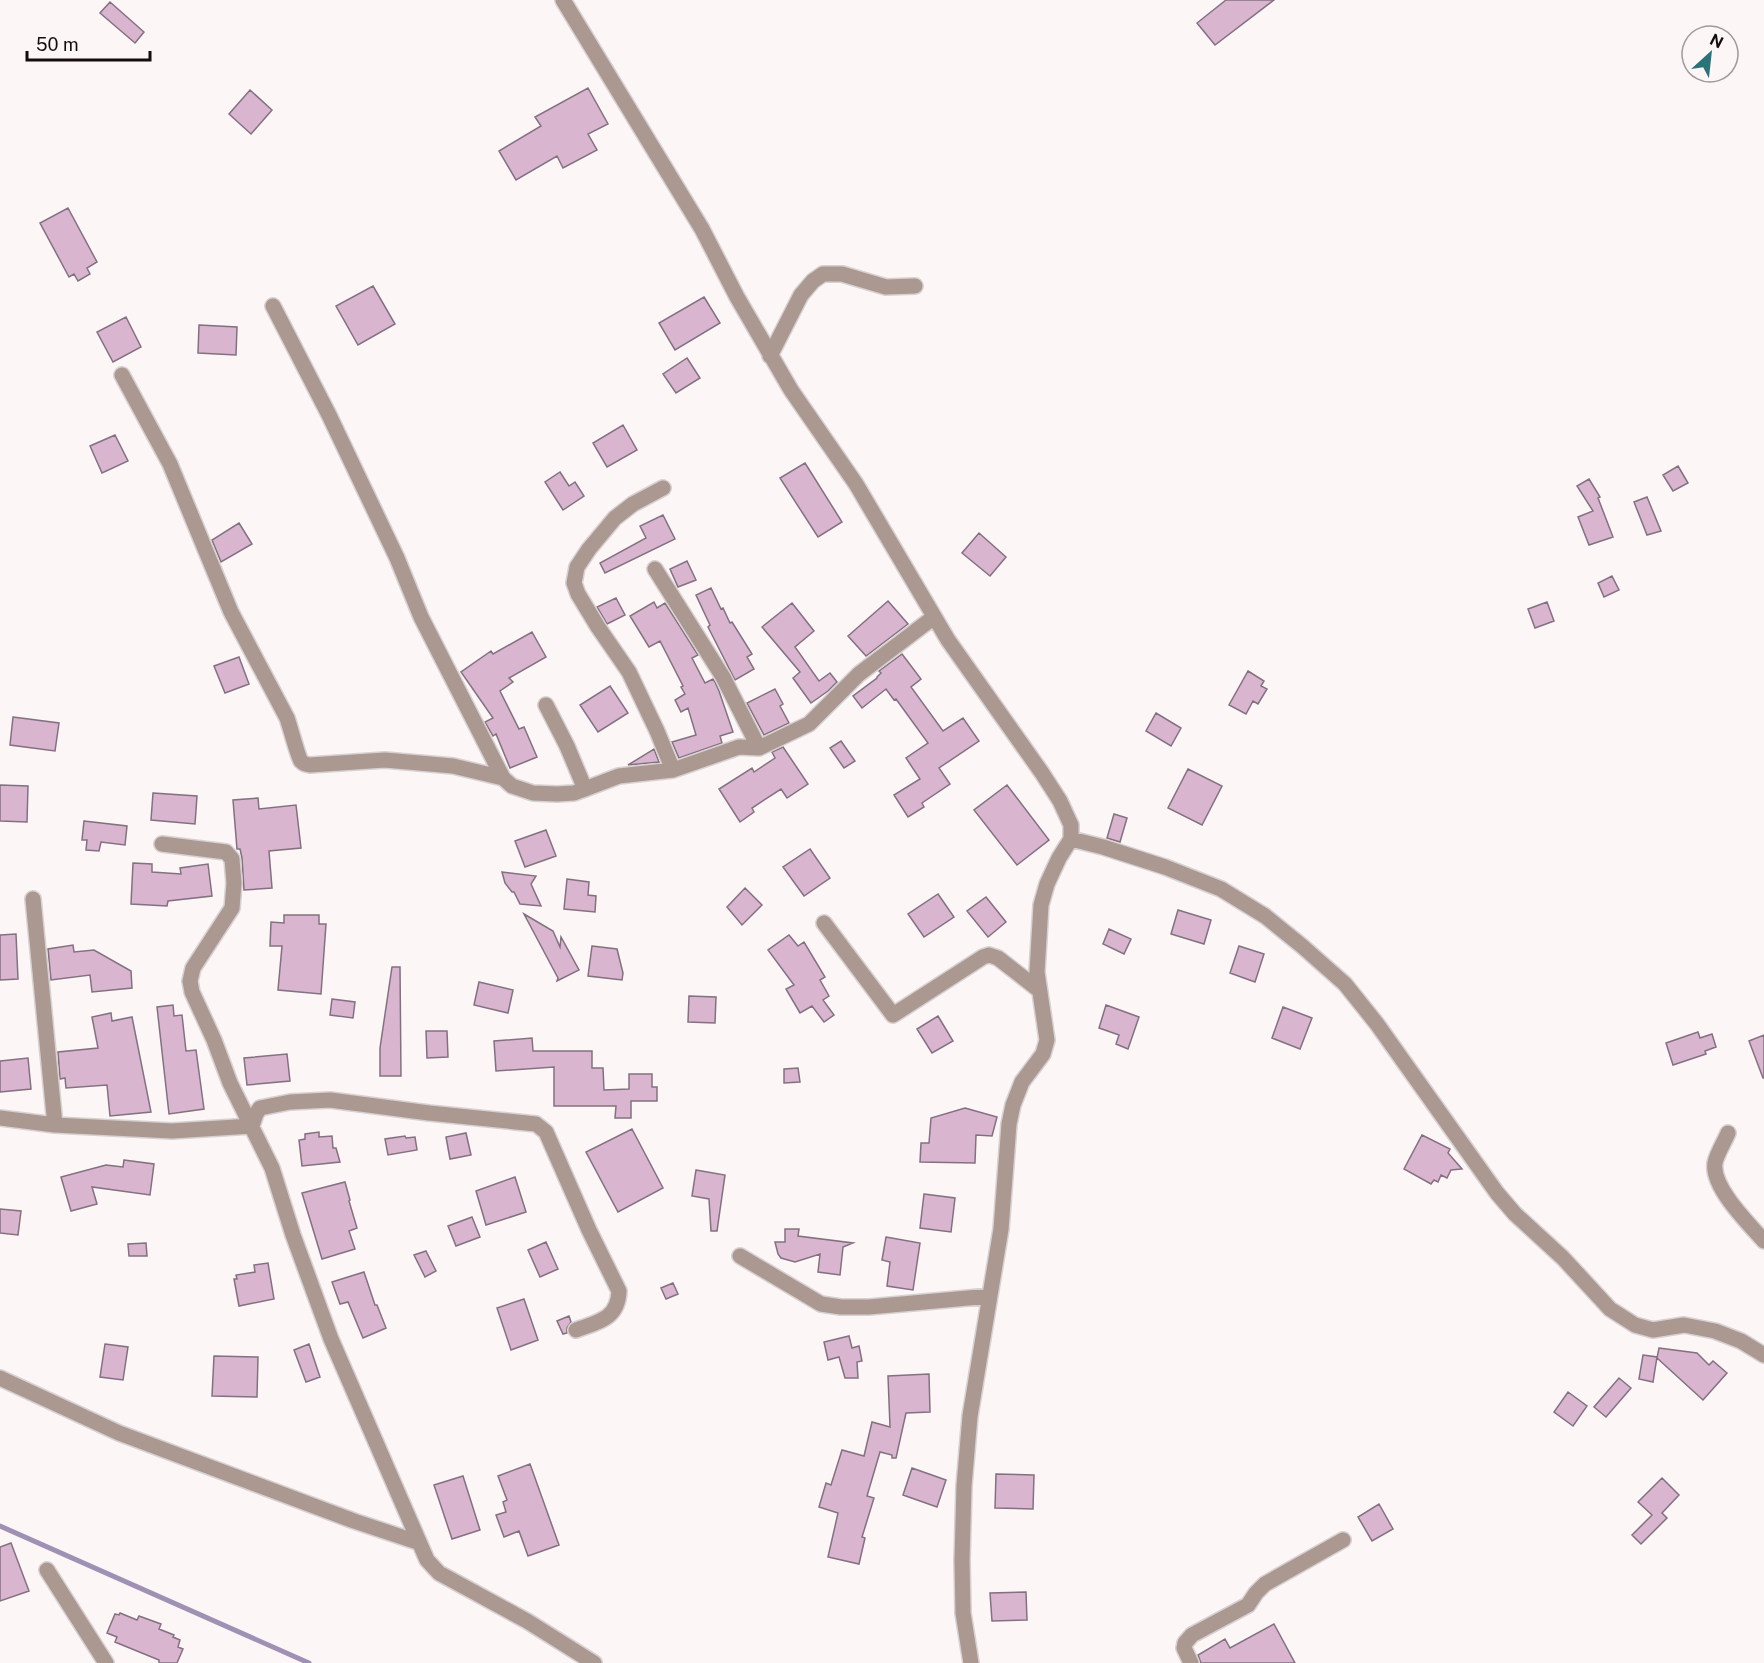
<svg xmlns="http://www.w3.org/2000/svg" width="1764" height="1663" font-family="'Public Sans',sans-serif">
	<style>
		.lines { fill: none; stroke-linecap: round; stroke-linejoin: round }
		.stream { stroke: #9e91b4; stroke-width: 5 }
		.building { fill: #d9b5d0; stroke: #83717f; stroke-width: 1.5 }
		.street-casing { stroke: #d7d1d2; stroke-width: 18 }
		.street { stroke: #ab9891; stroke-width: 15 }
	</style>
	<rect width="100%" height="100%" fill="#fcf6f7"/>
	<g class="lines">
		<!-- stream -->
		<path class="stream" d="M0,1526L309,1663"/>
	</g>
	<!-- building -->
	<path class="building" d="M1226,0H1274L1215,45L1197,23Z
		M110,2L144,32L135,43L100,13Z
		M588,88L608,124L588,134L597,150L563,168L557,156L516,180L499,151L541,126L535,117Z
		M250,90L272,110L251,134L229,114Z
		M68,208L97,262L87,268L90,274L78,281L74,274L69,277L40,223Z
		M373,286L395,324L358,345L336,306Z
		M704,297L720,323L675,350L659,323Z
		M126,317L141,347L113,362L97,332Z
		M199,325L237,327L236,355L198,353Z
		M687,358L700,378L676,393L663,374Z
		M623,425L637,450L607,467L593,443Z
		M115,435L128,461L102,473L90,446Z
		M805,463L842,522L818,537L780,478Z
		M1678,466L1688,483L1673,491L1663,475Z
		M560,472L569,486L575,482L584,496L563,510L545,482Z
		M1589,479L1600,497L1598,498L1613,537L1589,545L1578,517L1593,511L1577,486Z
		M1647,497L1661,531L1647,535L1634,502Z
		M663,515L675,539L605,573L600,563L646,538L640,526Z
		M239,523L252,544L221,562L212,540Z
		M979,533L1006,557L990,576L962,553Z
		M687,561L696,580L678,587L670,569Z
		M1612,576L1619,590L1604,597L1598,583Z
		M711,588L721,609L723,608L730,623L732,622L752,654L747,657L754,669L735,680L708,627L710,625L696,595Z
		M616,598L625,615L607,624L597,607Z
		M888,601L908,624L866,656L848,636Z
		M654,602L657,608L665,603L698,655L692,658L705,683L713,679L715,682L719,691L733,732L720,736L722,743L679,758L672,742L696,735L688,708L681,712L675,700L685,694L681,687L683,686L660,641L649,647L630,616Z
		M1547,602L1554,621L1535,628L1528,609Z
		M792,603L814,631L795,647L819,681L830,673L837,682L828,691L811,703L793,678L800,672L762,627Z
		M532,632L546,657L509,678L513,682L500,691L519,729L524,727L537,757L510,768L496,734L493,736L485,722L493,718L461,672L491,651L493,654Z
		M902,654L921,679L911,687L943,731L963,718L979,741L939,768L950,784L922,803L924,807L908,817L894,795L920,779L906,758L928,743L896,699L894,700L886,689L862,708L853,696L877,678V677L881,673L879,671Z
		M239,657L249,684L225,693L214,666Z
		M1248,671L1264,681L1261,686L1267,689L1258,704L1253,701L1246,714L1229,705Z
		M610,686L628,713L598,732L580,705Z
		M775,689L783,704L780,706L789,723L764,735L747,703Z
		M1156,713L1181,728L1171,746L1146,731Z
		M13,717L59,723L55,751L10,745Z
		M841,741L855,761L844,768L830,748Z
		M783,747L808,784L787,798L781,789L752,808L754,812L740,822L719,789L752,768L754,772L775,758L772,752Z
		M654,749L659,762L628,765Z
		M1188,769L1222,786L1202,825L1168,808Z
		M0,785L28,786L27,822L0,821Z
		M1007,785L1049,840L1017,865L974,810Z
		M153,793L197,796L195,824L151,820Z
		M258,798L259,809L296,805L301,848L269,851L272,888L244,890L242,858L240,849H237L233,800Z
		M1114,814L1127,818L1120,842L1107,838Z
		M84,821L127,826L125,845L101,842L99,851L86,850L87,840H82Z
		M546,830L556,856L525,867L515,841Z
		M810,849L830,878L804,896L783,867Z
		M133,863L152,864V872L181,874L180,868L208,864L212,896L168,901L167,906L131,904Z
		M502,872L536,876L531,884L541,906L520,904L514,892H512L505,883Z
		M567,879L589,882L588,895L596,896L595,912L564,909Z
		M745,888L762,905L742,925L727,907Z
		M938,894L954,917L924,937L908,914Z
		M986,897L1006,922L988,937L967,911Z
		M1178,910L1211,920L1204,944L1171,934Z
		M524,914L553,931L560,947L561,937L579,970L557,981L558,978Z
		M284,915H319V924H326L321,994L278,990L282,946H270L271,922L284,923Z
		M1109,929L1131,939L1124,954L1103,944Z
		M16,934L18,979L0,980V935Z
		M789,935L798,946L804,942L825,977L820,980L829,996L823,1000L834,1015L824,1022L812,1006L800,1013L786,989L794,985L768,950Z
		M73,945L74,952L94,950L131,971L132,988L92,992L90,975L51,980L48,949Z
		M592,946L617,949L623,973L622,980L588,976Z
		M1239,946L1264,954L1255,982L1230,973Z
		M392,967H400L401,1076H380V1048Z
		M479,982L513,990L508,1013L474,1005Z
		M689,996L716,997L715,1023L688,1022Z
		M332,999L355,1002L353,1018L330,1015Z
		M173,1005L174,1016L182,1015L186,1051L196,1050L204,1109L169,1114L157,1007Z
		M1106,1005L1139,1017L1128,1049L1116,1044L1119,1035L1099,1028Z
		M1283,1007L1312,1018L1300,1049L1272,1038Z
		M111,1013L112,1021L132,1017L151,1112L110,1116L107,1085L66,1088L65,1078L60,1079L58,1052L98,1048L92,1017Z
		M938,1016L953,1041L932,1053L917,1029Z
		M426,1031H447L448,1057L427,1058Z
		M1698,1032L1700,1038L1712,1034L1716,1047L1705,1051L1706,1054L1673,1065L1666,1043Z
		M1764,1035V1078H1763L1749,1041Z
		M532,1038L533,1051H592V1068H603L604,1090L629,1089V1074H652V1087H657V1101H631V1118H615L616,1106H554V1067L496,1071L494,1041Z
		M287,1054L290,1081L247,1085L244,1058Z
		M28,1058L31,1089L0,1092V1061Z
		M798,1068L800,1082L784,1083V1069Z
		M965,1108L997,1117L992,1136L976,1135L975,1163L920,1162L921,1143H929L931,1118Z
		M632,1129L663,1188L618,1212L586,1152Z
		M319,1132V1137L332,1136L333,1148H336L340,1162L302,1166L299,1140L305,1139V1134Z
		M466,1133L471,1155L450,1159L446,1137Z
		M1422,1135L1450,1149L1448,1153L1462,1169L1451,1170L1447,1178L1441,1175L1438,1182L1434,1180L1431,1184L1404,1169Z
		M405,1136L406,1138L415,1137L417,1150L388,1155L385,1139Z
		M124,1160L154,1164L150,1195L92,1187L97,1204L71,1211L61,1177L106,1165L123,1167Z
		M696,1170L725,1175L717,1231H711L709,1199L692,1196Z
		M515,1177L526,1212L486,1225L476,1191Z
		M345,1182L350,1200L349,1201L357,1228L349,1231L355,1249L322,1259L302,1193Z
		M924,1194L955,1198L951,1232L920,1228Z
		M0,1209L21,1211L18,1235L0,1233Z
		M472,1217L480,1237L456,1246L448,1226Z
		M785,1229H799L798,1236L853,1243L843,1247L840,1275L818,1272L820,1254L795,1262L781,1258L778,1254L775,1242H785Z
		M886,1237L920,1243L913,1290L887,1286L890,1262L882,1260Z
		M546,1242L558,1269L540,1277L528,1250Z
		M146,1243L147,1256H129L128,1244Z
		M426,1251L436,1271L425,1277L414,1255Z
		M268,1263L274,1299L239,1306L234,1279H237L236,1275L255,1272L254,1265Z
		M364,1272L375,1305H377L386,1328L363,1338L348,1302L340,1304L332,1282Z
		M673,1283L678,1294L666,1299L661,1288Z
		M524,1299L538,1340L511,1350L497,1308Z
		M569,1316L571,1322L567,1328V1333L563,1334L557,1321Z
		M849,1336L852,1348L859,1346L862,1361L857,1362L858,1378H845L839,1357L828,1360L824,1342Z
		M105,1344L128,1347L123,1380L100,1377Z
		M309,1344L320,1377L306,1382L294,1350Z
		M1659,1348L1697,1353L1709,1365L1713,1361L1727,1373L1703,1400L1657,1358Z
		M1643,1355L1657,1357L1653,1382L1639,1379Z
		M214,1356L258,1357L257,1397L212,1396Z
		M929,1374L930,1412L906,1413L896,1458H892V1455L880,1452L867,1496L874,1498L862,1537L865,1538L859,1564L828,1557L838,1513L819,1507L826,1483L831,1485L842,1450L864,1456L872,1422L890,1427L888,1376Z
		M1619,1378L1631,1388L1606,1417L1594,1407Z
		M1568,1392L1587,1406L1573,1426L1554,1412Z
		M530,1464L559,1545L528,1556L519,1531L504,1537L496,1515L506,1512L503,1502L507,1500L498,1476Z
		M912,1468L946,1480L937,1507L903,1495Z
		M996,1474L1034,1475L1033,1509L995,1508Z
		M463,1476L480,1530L452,1539L434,1485Z
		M1662,1478L1679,1495L1662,1513L1667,1518L1641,1544L1632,1535L1652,1515L1638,1502Z
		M1379,1504L1393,1529L1372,1541L1358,1517Z
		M11,1543L29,1591L0,1601V1547Z
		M1026,1592L1027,1620L992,1621L990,1593Z
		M120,1613L137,1620L139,1616L161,1624L159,1629L174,1635L173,1637L180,1640L178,1647L183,1649L177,1663H159V1660L115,1642L117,1637L107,1633L115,1614L119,1615Z
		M1274,1624L1295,1663H1201L1198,1655L1225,1639L1230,1648Z"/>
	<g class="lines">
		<defs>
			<path id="street" d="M563,0L702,229L737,297L791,390L856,484L948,640L1042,773L1060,801L1071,825V839L1103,847L1165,867L1221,889L1265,916L1302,946L1345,984L1377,1024L1497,1193L1515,1214L1563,1258L1610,1309L1635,1325L1653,1330L1684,1325L1715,1331L1741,1341L1764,1355
				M273,306L329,415L397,558L421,617L503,778
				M770,356L801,295L813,281L823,274H842L886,287L915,286
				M122,375L170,464L231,612L287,718C290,726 298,757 301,761C304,764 305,764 310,765L385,760L453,766L503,778L512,786L533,793L557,794L574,793L585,789L619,776L673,770L739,747L759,748L809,724L859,674L934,617
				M663,488L633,504L615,518L589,549L577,567L574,583L578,594L598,627L629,672L657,731L673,770
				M655,569L723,677L759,748
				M546,705L567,746L585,789
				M162,844L226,852L232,859L234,883L232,908L193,968L190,981L192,992L214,1040L230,1083L272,1168L293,1235L331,1339L427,1560L439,1573L527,1621L594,1663
				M33,899L55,1125
				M824,923L893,1015L983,957L989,955L998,958L1039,990
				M0,1118L55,1125L172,1131L252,1126
				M252,1126L256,1114L260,1108L290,1102L330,1100L429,1113L536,1124L546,1132L589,1230L619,1291C618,1319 598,1322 576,1330
				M1728,1133C1724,1143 1717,1153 1715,1163C1711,1187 1749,1224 1764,1241
				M740,1256L821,1304L841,1307H869L990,1296
				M0,1378L119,1433L354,1521L417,1542
				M47,1570L106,1663
				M971,1663L963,1613L962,1560L964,1486L970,1416L1001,1229L1009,1124L1013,1105L1022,1082L1043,1054L1047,1040L1037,972L1041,905L1047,884L1059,858L1071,839
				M1191,1663L1184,1648L1185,1643L1192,1635L1248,1605L1256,1593L1265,1584L1343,1540"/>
		</defs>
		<!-- street casing -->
		<use href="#street" class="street-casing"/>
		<!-- street -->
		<use href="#street" class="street"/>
	</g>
	<!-- north arrow -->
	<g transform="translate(1710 54) rotate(27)"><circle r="28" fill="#fcf6f7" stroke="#a0989a" stroke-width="1.5"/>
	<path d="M0-4.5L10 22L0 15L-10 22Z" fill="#297379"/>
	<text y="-9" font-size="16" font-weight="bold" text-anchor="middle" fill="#150c0e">N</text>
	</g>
	<!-- scale -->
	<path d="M27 51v9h123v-9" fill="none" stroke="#150c0e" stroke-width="3"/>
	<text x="36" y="51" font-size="18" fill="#150c0e" stroke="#fcf6f7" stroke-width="4.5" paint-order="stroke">50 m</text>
</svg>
